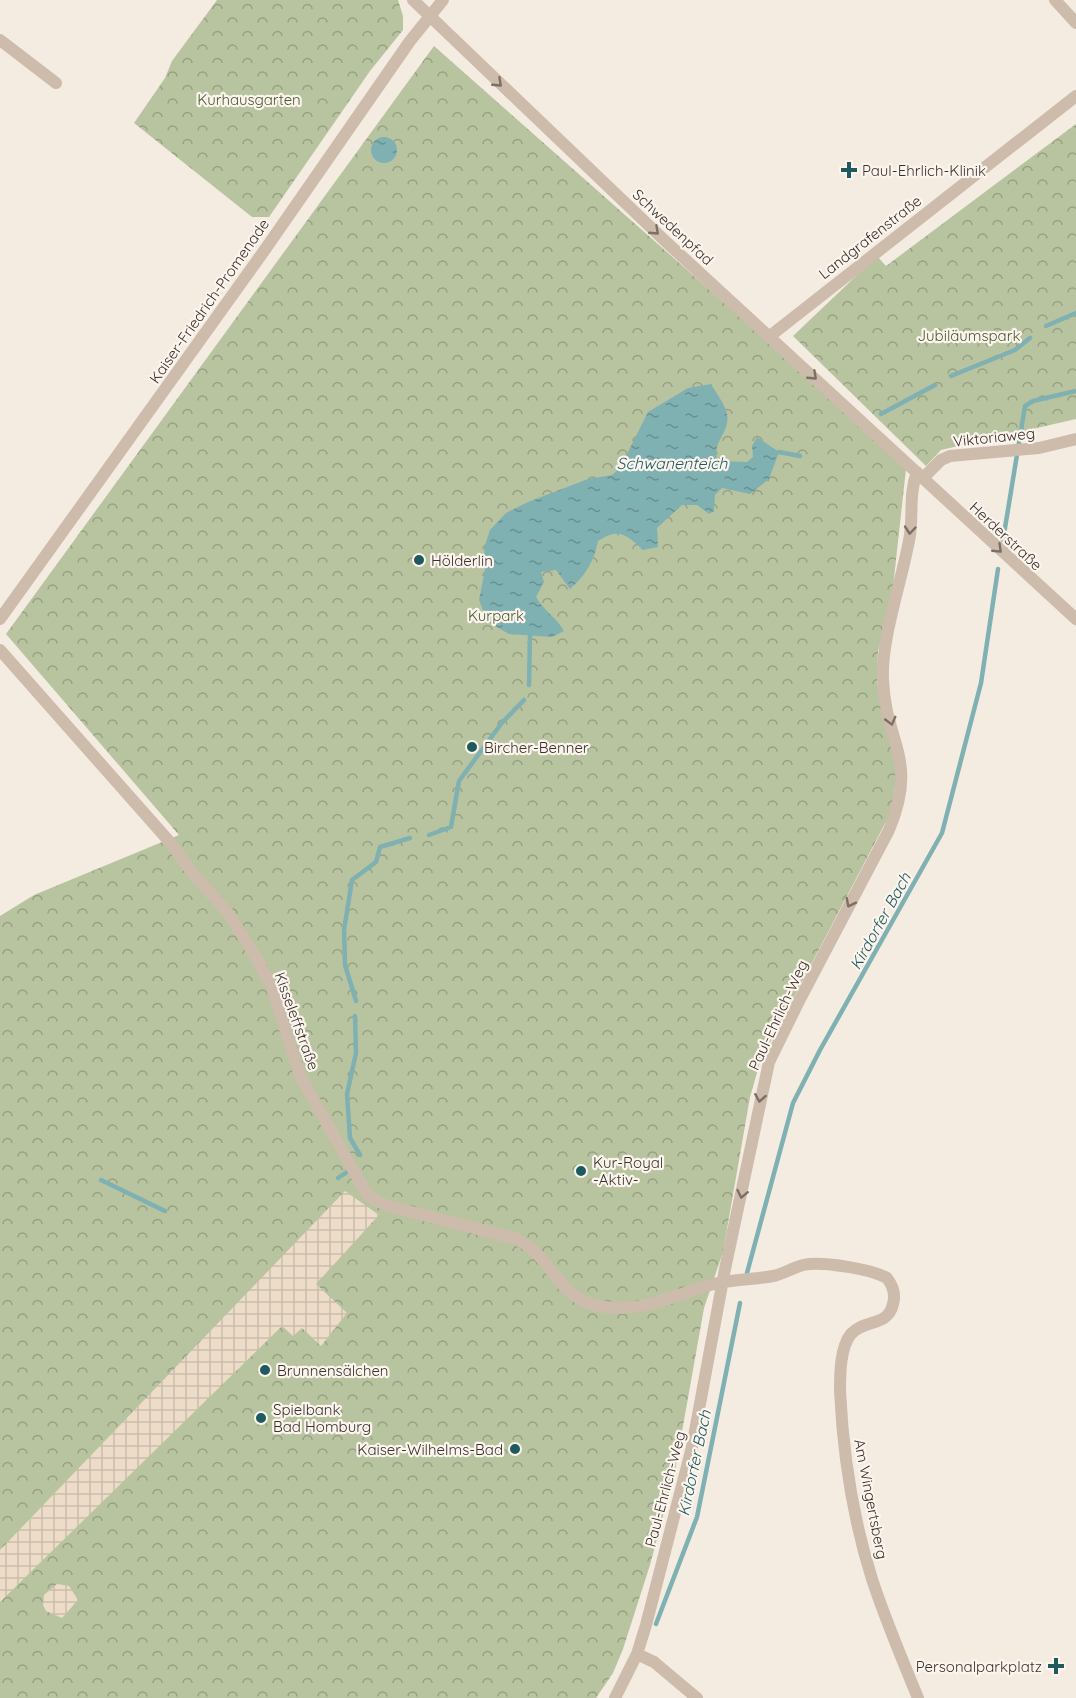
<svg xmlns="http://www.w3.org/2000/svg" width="1076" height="1698" font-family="Quicksand,sans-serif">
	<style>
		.park { fill: url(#park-crowns) }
		.plaza { fill: url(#plaza-grid) }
		.water { fill: url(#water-ripples) }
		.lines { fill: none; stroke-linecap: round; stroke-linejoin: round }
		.stream { stroke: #7fb0b2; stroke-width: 4.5 }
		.minor { stroke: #cdbbac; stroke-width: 12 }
		.oneway { stroke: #7d6f65 }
		.poi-dot { fill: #1f5a5e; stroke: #fbf5ee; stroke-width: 2 }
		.labels { text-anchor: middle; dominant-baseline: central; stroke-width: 4.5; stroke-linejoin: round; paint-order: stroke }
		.park-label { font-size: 15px; fill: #4a5a2e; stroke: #fbf5ee }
		.poi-label { font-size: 15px; fill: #3b302b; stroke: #fbf5ee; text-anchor: start }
		.street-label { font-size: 15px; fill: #3b302b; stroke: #fbf5ee }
		.water-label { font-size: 16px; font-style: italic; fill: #1f5a5e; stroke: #fbf5ee }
	</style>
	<defs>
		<pattern id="park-crowns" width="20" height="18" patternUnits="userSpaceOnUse" patternTransform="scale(1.5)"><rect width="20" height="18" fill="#b8c4a0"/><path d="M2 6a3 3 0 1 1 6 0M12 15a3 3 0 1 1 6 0" fill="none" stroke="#97a083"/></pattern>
		<pattern id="plaza-grid" width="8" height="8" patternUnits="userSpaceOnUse" patternTransform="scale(1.5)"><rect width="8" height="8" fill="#ecdcc8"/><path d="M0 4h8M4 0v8" fill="none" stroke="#cbbdac"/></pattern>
		<pattern id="water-ripples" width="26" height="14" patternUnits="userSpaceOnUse" patternTransform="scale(1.5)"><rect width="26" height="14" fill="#7fb0b2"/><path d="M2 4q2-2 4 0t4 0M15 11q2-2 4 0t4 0" fill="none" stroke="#699091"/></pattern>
	</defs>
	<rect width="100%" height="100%" fill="#f4ebe1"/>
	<!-- park -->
	<path class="park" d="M217,0H398L403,16V30L370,71L269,217H252L134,123L165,78L172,61Z
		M434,46L771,344L906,469L892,596L878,651L877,682L897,774L891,812L760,1062L750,1097L723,1252L704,1308L675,1471L650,1565L623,1649L613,1673L596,1698H0V916L34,895L179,835L6,634Z
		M1076,124V419L941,450L926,466L793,336L877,256L886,266Z"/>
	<!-- plaza -->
	<path class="plaza" d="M345,1191L379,1215L316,1284L347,1313L321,1346L302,1328L293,1336L282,1326L0,1602V1550Z
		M57,1584L69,1586L78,1600L62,1618L46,1611L43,1605L44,1595Z"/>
	<!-- water -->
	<path class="water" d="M371 150a13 13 0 1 1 26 0a13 13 0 1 1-26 0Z
		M711,384C716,393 725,404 727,414C731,431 712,442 717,459L720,461L747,462L753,457L752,446L757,437L779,452L769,479L750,494L722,488L715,495L714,511L709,514L697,505H682L657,528L658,547L643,550C627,535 619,527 598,541C594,561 586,575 570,589L556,570L541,572L544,582L536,597C543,610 556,617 564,631L552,637L509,634L488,622L479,600L486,564L484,548L490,530L506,513L528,502L588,479L612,475L620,468L648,412L688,388Z"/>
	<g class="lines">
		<!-- stream -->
		<path class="stream" d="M1046,326L1076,313
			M951,376L1015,350L1030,338
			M881,414L935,385
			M779,452L800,456
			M1003,540L1025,406L1033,401L1076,391
			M529,685L530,635
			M429,835L451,827L459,781L501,724L524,700
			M356,1001L345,965L344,930L352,880L376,862L380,847L410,838
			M355,1016L356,1053L347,1094L350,1138L360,1155
			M338,1178L347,1172
			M101,1180L165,1211
			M747,1273L793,1103L820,1050L942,833L981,683L998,569
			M656,1624L697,1517L740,1303"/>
		<!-- minor -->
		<path class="minor" d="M413,0L663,239L1076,619
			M1055,0L1076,23
			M0,40L56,83
			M770,336L1076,96
			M923,478L941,460L950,456L1039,448L1076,439
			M0,619L264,251L410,41L443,0
			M0,650L168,840L194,875L228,913L255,955L272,988L300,1076L368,1196L388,1206L517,1239C523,1243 530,1247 535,1252C554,1270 565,1296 591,1304C633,1317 671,1296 710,1285C730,1279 752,1280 773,1276C783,1274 792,1268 803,1265C822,1261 871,1269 887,1278C893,1286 896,1294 893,1304C888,1327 864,1319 851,1334C840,1347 840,1375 840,1391C843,1454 853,1519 872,1579C885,1619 902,1659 918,1698
			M637,1654L654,1662L697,1698
			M615,1698L637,1654L646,1625L692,1447L725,1269L769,1062L799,1001L889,830C919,759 885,743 883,679C881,638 903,578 910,535C913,513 909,493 917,472"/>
	</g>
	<!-- one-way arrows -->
	<defs><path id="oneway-chevron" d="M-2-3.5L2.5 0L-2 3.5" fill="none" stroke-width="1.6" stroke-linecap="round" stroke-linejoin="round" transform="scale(1.5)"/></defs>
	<g class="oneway">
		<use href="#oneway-chevron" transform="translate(498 83) rotate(43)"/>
		<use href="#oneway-chevron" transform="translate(655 231) rotate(43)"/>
		<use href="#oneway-chevron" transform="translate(813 376) rotate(43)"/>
		<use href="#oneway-chevron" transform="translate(910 530) rotate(95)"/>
		<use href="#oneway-chevron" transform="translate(998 549) rotate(44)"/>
		<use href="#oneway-chevron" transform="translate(891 721) rotate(75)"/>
		<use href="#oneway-chevron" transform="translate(850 903) rotate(117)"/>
		<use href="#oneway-chevron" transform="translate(760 1098) rotate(100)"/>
		<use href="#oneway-chevron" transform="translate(742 1194) rotate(102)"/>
	</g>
	<!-- markers -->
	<g class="poi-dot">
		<path d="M846 161h6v6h6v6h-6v6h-6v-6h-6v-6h6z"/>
		<circle cx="419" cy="560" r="6"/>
		<circle cx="472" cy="747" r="6"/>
		<circle cx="581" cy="1171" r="6"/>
		<circle cx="265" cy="1370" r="6"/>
		<circle cx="261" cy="1418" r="6"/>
		<circle cx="515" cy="1449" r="6"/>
		<path d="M1053 1657h6v6h6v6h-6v6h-6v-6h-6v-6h6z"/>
	</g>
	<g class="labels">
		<!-- park labels -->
		<g class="park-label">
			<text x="249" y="99">Kurhausgarten</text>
			<text x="969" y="335">Jubiläumspark</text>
			<text x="496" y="615">Kurpark</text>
		</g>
		<!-- poi labels -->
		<g class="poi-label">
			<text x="862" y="170">Paul-Ehrlich-Klinik</text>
			<text x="431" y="560">Hölderlin</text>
			<text x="484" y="747">Bircher-Benner</text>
			<text x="593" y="1162">Kur-Royal<tspan x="593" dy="17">-Aktiv-</tspan></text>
			<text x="277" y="1370">Brunnensälchen</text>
			<text x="273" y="1409">Spielbank<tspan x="273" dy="17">Bad Homburg</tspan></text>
			<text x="503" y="1449" text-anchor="end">Kaiser-Wilhelms-Bad</text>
			<text x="1042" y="1666" text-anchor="end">Personalparkplatz</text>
		</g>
		<!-- street labels -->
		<g class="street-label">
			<text transform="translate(673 227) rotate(43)">Schwedenpfad</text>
			<text transform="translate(870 237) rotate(-38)">Landgrafenstraße</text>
			<text transform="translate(209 301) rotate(-55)">Kaiser-Friedrich-Promenade</text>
			<text transform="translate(994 437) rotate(-6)">Viktoriaweg</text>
			<text transform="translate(1006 536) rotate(43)">Herderstraße</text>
			<text transform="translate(778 1015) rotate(-65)">Paul-Ehrlich-Weg</text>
			<text transform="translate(297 1021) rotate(70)">Kisseleffstraße</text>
			<text transform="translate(665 1489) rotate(-75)">Paul-Ehrlich-Weg</text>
			<text transform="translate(871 1499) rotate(79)">Am Wingertsberg</text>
		</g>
		<!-- water labels -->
		<g class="water-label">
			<text x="672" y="463">Schwanenteich</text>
			<text transform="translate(880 921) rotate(-61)">Kirdorfer Bach</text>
			<text transform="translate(694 1463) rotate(-78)">Kirdorfer Bach</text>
		</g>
	</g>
</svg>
